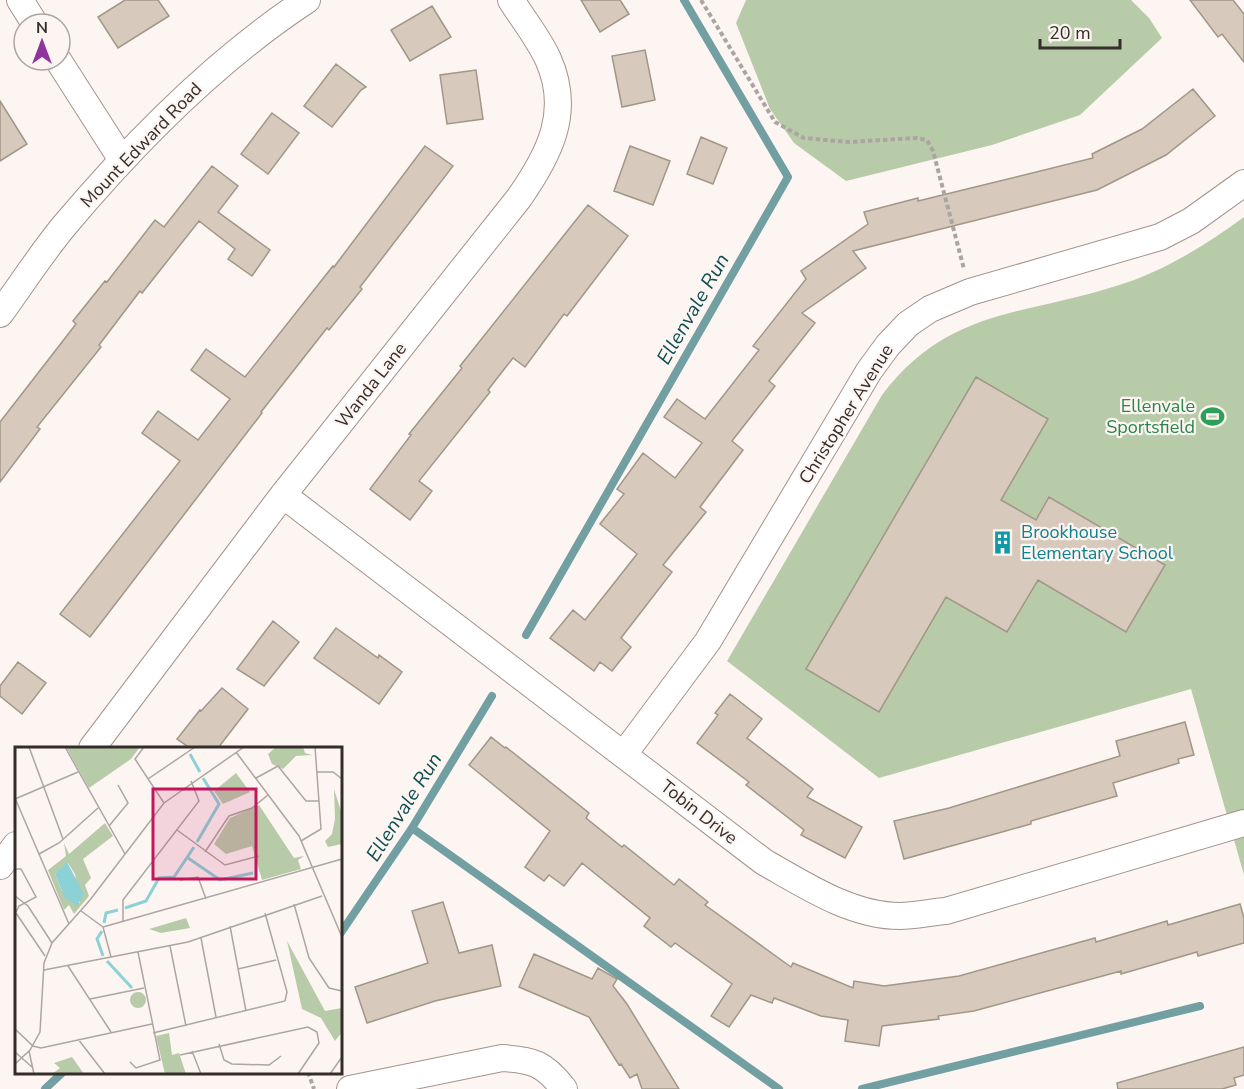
<svg xmlns="http://www.w3.org/2000/svg" width="1244" height="1089" font-family="'Nunito Sans',sans-serif">
	<style>
		.green { fill: #b8cba8 }
		.lines { fill: none; stroke-linecap: round; stroke-linejoin: round }
		.stream { stroke: #72a0a2; stroke-width: 8 }
		.building { fill: #d7cabc; stroke: #a29688; stroke-width: 1.5 }
		.minor-casing { stroke: #a5938c; stroke-width: 28 }
		.path { stroke: #aca4a1; stroke-width: 4; stroke-dasharray: 4.5 3; stroke-linecap: butt }
		.minor { stroke: #fff; stroke-width: 26 }
		.labels { text-anchor: middle; dominant-baseline: central; stroke-width: 4.5; stroke-linejoin: round; paint-order: stroke }
		.street-label { font-size: 18px; fill: #342d2a; stroke: #fdf5f2 }
		.leisure-label { font-size: 18px; fill: #27864d; stroke: #fdf5f2; text-anchor: end }
		.culture-label { font-size: 18px; fill: #0d838f; stroke: #fdf5f2; text-anchor: start }
		.water-label { font-size: 20px; font-style: italic; fill: #104e51; stroke: #fdf5f2 }
		.inset-river { fill: none; stroke: #8cd1d5; stroke-width: 3 }
		.inset-road { fill: none; stroke: #ada5a2; stroke-width: 1.5 }
		.view { fill: #c2185b; fill-opacity: 0.15; stroke: #c2185b; stroke-width: 3 }
		.inset-edge { fill: none; stroke: #342d2a; stroke-width: 3 }
	</style>
	<rect width="100%" height="100%" fill="#fdf5f2"/>
	<!-- green -->
	<path class="green" d="M746,0H1131L1149,18L1162,38L1080,115L992,145L846,181L794,143L770,109L736,23Z
		M1244,217V875L1191,689L879,778L727,661L882,395C948,308 1023,316 1116,286C1163,272 1204,246 1244,217Z"/>
	<g class="lines">
		<!-- stream -->
		<path class="stream" d="M526,635L788,177L684,0
			M412,828L779,1089
			M340,934L412,828L492,696
			M45,1089L63,1072
			M862,1089L1200,1006"/>
	</g>
	<!-- building -->
	<path class="building" d="M125,0H158L169,16L118,48L98,17Z
		M581,0H620L629,14L600,32Z
		M1190,0H1233L1244,14V62L1222,34L1218,37Z
		M432,6L451,37L410,61L391,30Z
		M645,50L655,100L622,107L612,56Z
		M336,64L366,87L361,90L332,127L304,106Z
		M476,70L483,119L447,124L440,75Z
		M1193,89L1215,116L1166,155L1097,190L853,251L866,268L802,313L815,323L769,381L775,386L732,441L743,450L700,507L706,512L663,565L672,572L621,638L631,647L612,671L600,662L594,671L550,638L573,610L585,620L637,554L600,524L624,494L617,489L643,453L675,478L702,443L664,417L677,399L705,419L759,350L753,346L806,279L801,271L868,224L864,212L918,198V201L1093,158L1092,154L1142,129Z
		M0,101L27,144L0,161Z
		M272,113L299,133L268,174L241,154Z
		M701,137L727,148L713,184L687,174Z
		M425,146L453,166L360,287L362,289L329,330L327,328L261,412L262,413L90,637L60,614L180,461L142,433L158,411L198,440L230,399L191,370L206,349L245,377L333,266L334,267Z
		M630,146L670,161L653,205L614,191Z
		M212,166L238,186L218,212L270,250L252,276L228,259L235,249L199,221L142,293L140,291L99,345L101,347L37,427L40,429L0,482V422L76,324L73,321L105,281L107,282L155,220L164,227Z
		M588,205L628,236L567,316L564,314L525,367L513,358L488,390L490,392L419,481L432,491L410,520L370,489L411,435L409,434L462,368L460,366Z
		M976,377L1048,419L1001,500L1036,520L1049,497L1165,565L1126,632L1038,580L1007,632L946,597L879,712L806,669Z
		M273,621L299,642L264,686L237,669Z
		M336,628L378,658L379,655L402,672L379,704L314,658Z
		M18,662L46,683L22,714L0,696V686Z
		M222,688L248,709L218,748H190L177,739L200,710L201,711Z
		M730,694L762,719L747,738L813,789L807,797L862,827L845,858L801,835L804,830L746,785L749,782L697,743L718,715L715,713Z
		M1185,722L1194,755L1178,759L1179,763L1113,783L1117,796L1031,821V824L1002,832L904,859L894,821L949,808L1120,756L1116,741Z
		M491,737L505,748L506,747L589,813L586,818L622,847L624,845L674,885L679,879L708,902L705,905L791,967L793,963L853,988L854,981L884,986L959,976L1095,938L1096,942L1167,921L1168,925L1240,904L1244,918V943L1198,956L1197,952L1121,974V971L974,1011L938,1016L939,1019L882,1026L879,1046L845,1041L848,1020L821,1016L774,998L772,1003L751,995L729,1027L711,1016L732,984L675,943L671,947L644,926L650,918L582,863L564,886L549,875L544,881L525,867L550,831L469,765Z
		M443,902L459,953L492,945L501,986L435,1001L367,1023L355,987L428,963L412,911Z
		M534,954L592,979L598,968L617,979L613,986L627,1004L679,1089H642L637,1074L630,1078L621,1064L619,1065L589,1017L519,987Z
		M1244,1047V1075L1234,1078L1236,1085L1222,1089H1118L1117,1083Z"/>
	<g class="lines">
		<defs>
			<path id="minor" d="M20,0L35,24
				M58,60L122,160
				M0,314C21,285 41,254 64,226C133,144 217,59 307,0
				M283,495L764,862C805,885 851,916 900,916C915,916 931,912 946,911L1244,823
				M92,748L283,495L519,198C549,155 572,112 548,59C539,39 523,19 511,0
				M624,754L708,641L869,371L888,345L908,324L930,309L970,292L1160,237L1191,221L1244,183
				M0,866L16,845
				M350,1089L502,1058C533,1060 544,1063 564,1089"/>
		</defs>
		<!-- minor casing -->
		<use href="#minor" class="minor-casing"/>
		<!-- path -->
		<path class="path" d="M701,0L775,122L804,138L848,142L916,138L927,140L933,151L964,269
			M308,1072L314,1089"/>
		<!-- minor -->
		<use href="#minor" class="minor"/>
	</g>
	<!-- icons -->
	<defs>
		<symbol id="stadium-bare" viewBox="-9 -9 18 18"><path d="M0-5a6.5 5 0 1 0 0 10a6.5 5 0 1 0 0-10ZM-3.5-1.8h7v3.6h-7Z" fill="#2e9e5b" stroke="#fdf5f2" stroke-width="2.5" paint-order="stroke"/></symbol>
		<symbol id="building-bare" viewBox="-9 -9 18 18"><path d="M-4-6H4V6H1V3H-1V6H-4ZM-2.5-4.3h1.7v1.8h-1.7ZM.8-4.3h1.7v1.8H.8ZM-2.5-1h1.7V.8h-1.7ZM.8-1h1.7V.8H.8Z" fill="#0f9aa8" stroke="#fdf5f2" stroke-width="2.5" paint-order="stroke"/></symbol>
	</defs>
	<g fill-rule="evenodd">
		<use href="#stadium-bare" x="1196" y="400" width="33" height="33"/>
		<use href="#building-bare" x="986" y="526" width="33" height="33"/>
	</g>
	<g class="labels">
		<!-- street labels -->
		<g class="street-label">
			<text transform="translate(141 145) rotate(-46)">Mount Edward Road</text>
			<text transform="translate(371 385) rotate(-52)">Wanda Lane</text>
			<text transform="translate(846 414) rotate(-58)">Christopher Avenue</text>
			<text transform="translate(699 812) rotate(38)">Tobin Drive</text>
		</g>
		<!-- leisure labels -->
		<g class="leisure-label">
			<text x="1195" y="406">Ellenvale<tspan x="1195" dy="21">Sportsfield</tspan></text>
		</g>
		<!-- culture labels -->
		<g class="culture-label">
			<text x="1021" y="532">Brookhouse<tspan x="1021" dy="21">Elementary School</tspan></text>
		</g>
		<!-- water labels -->
		<g class="water-label">
			<text transform="translate(693 309) rotate(-60)">Ellenvale Run</text>
			<text transform="translate(404 807) rotate(-58)">Ellenvale Run</text>
		</g>
	</g>
	<!-- overview -->
	<g transform="translate(15 747)">
		<rect width="327" height="327" fill="#fdf5f2"/>
		<path d="M51,0H125L116,12L74,41ZM261,0H288L290,6L297,8L281,9L268,22L257,17L253,7ZM221,26L235,45L208,57L199,44ZM319,42L326,64L327,97L313,100L310,94L317,87L320,72ZM244,58L279,111L289,109L283,113L286,122L247,133L237,99L211,107L199,97L215,71ZM90,76L98,89L68,112L76,131L70,138L74,149L59,167L54,158L49,163L33,123L51,109L49,96L54,107ZM53,116L60,127L65,156L47,144L40,127ZM171,171L175,181L146,186L134,182ZM272,194L310,264L327,261V285L320,294L306,271L287,262ZM115 253a8 8 0 1 1 16 0a8 8 0 1 1-16 0ZM154,286L157,308L164,306L171,327H150L141,289ZM57,310L69,327H37L45,321L39,316Z" fill="#b8cba8" fill-rule="evenodd"/>
		<path d="M52,115L69,147L62,159L50,151L40,127Z" fill="#8cd1d5"/>
		<path class="inset-river" d="M175,7L185,25M182,95L204,57L188,31M173,111L205,133L238,126M110,161L131,154L144,131L159,130L179,100M89,176L91,166L103,163M87,184L82,192L88,209M92,214L117,241"/>
		<path class="inset-road" d="M14,0L48,92M50,0L110,107M129,0L120,12L149,56M221,5L284,89L327,190M302,25H318L327,32M241,31L263,19L291,54H304M133,32L180,0M0,51L54,177M0,52L63,25M94,79L113,56L103,38M162,83L210,118L244,109M286,94L306,82L300,0M190,105L214,69L237,61L253,48M24,107L44,96L83,61M0,122H6L21,150L4,159L1,165M165,133L183,130L191,152M0,149L13,159L37,196M279,157L294,211L314,241L327,244M66,164L88,180M1,166L30,209M108,175V153L184,54L176,34M215,179L231,264M88,180L327,112M88,180L96,210M186,191L201,270M155,199L171,279M53,219L96,285M223,222L261,213M29,223L173,195L307,149M75,252L129,241M0,282L18,299L26,301L137,277M138,286L270,254L272,245L250,166M63,292L90,327M204,297L209,313L217,317L254,318L266,309M14,304L19,327M177,304L186,327M0,305L17,320M165,308L293,280L302,285L304,296L283,327M115,315L121,321L145,313L123,205M0,317L15,303L25,285L29,216L37,196L75,153L149,56L229,0M315,327L327,310"/>
		<path class="view" d="M138,42H241V132H138Z"/>
		<rect width="327" height="327" class="inset-edge"/>
	</g>
	<!-- north arrow -->
	<g transform="translate(42 42)"><circle r="28" fill="#fdf5f2" stroke="#ada5a2" stroke-width="1.5"/>
	<path d="M0-4.5L10 22L0 15L-10 22Z" fill="#90339e"/>
	<text y="-9" font-size="16" font-weight="bold" text-anchor="middle" fill="#342d2a">N</text>
	</g>
	<!-- scale -->
	<path d="M1040 39v9h80v-9" fill="none" stroke="#342d2a" stroke-width="3"/>
	<text x="1049" y="39" font-size="18" fill="#342d2a" stroke="#fdf5f2" stroke-width="4.5" paint-order="stroke">20 m</text>
</svg>
